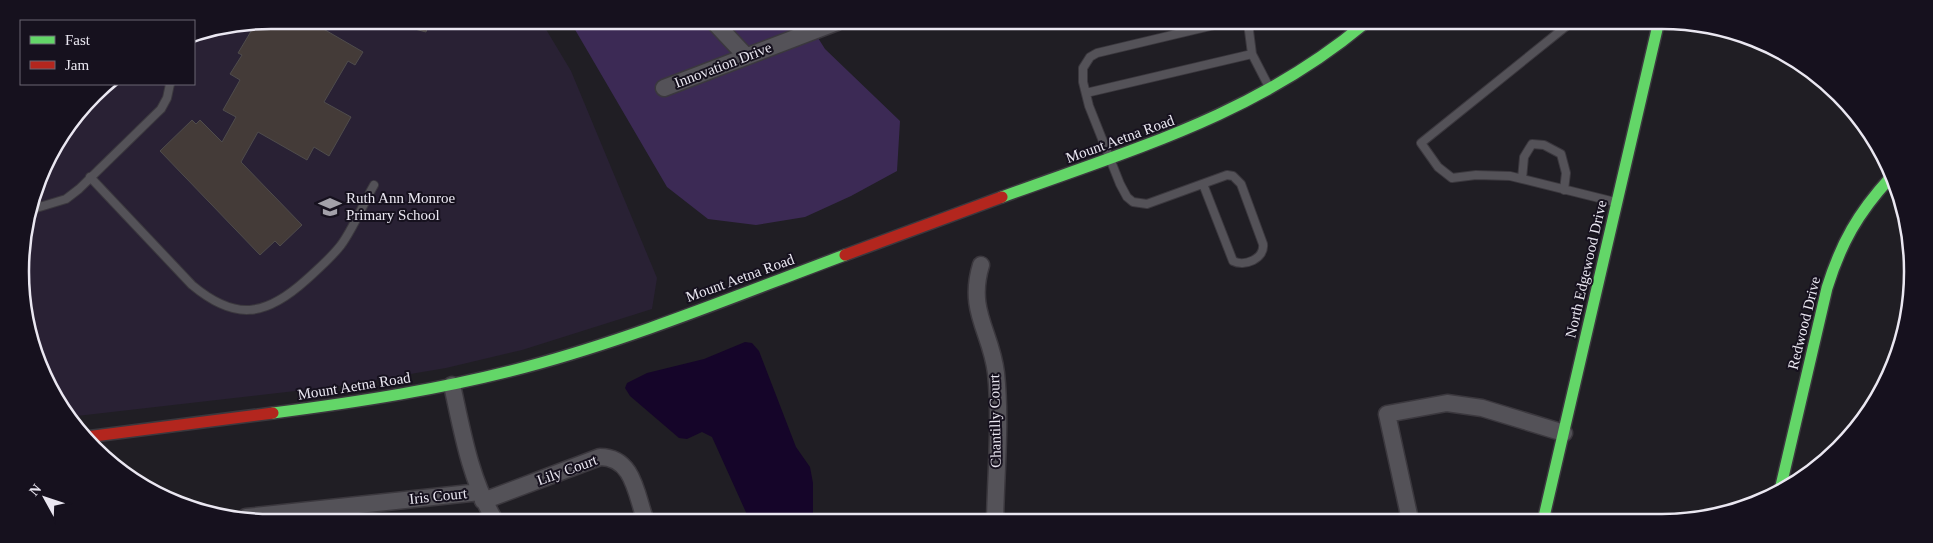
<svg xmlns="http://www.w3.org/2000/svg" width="1933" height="543" font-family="Georgia,serif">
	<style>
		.built { fill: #292134 }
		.green { fill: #3c2a55 }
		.water { fill: #150529 }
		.building { fill: #443b38; stroke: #4f4c4c }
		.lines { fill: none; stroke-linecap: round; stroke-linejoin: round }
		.lane-casing { stroke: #3b383e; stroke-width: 10 }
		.street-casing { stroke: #3b383e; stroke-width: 19 }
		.fast-casing { stroke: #3b383e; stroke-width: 14 }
		.jam-casing { stroke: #3b383e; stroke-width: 14 }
		.lane { stroke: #545258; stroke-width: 8 }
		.street { stroke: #545258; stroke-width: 16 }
		.fast { stroke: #63d668; stroke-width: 11 }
		.jam { stroke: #b3261e; stroke-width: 11 }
		.labels { text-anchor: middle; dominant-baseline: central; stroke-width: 4; stroke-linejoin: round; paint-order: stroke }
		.street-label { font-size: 15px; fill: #eae7f1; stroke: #16111e }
		.poi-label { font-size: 15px; fill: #eae7f1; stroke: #16111e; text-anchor: start }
		.rim { fill: none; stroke: #eae7f1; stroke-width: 2.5 }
	</style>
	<rect width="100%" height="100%" fill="#201e24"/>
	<!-- built -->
	<path class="built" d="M272,20L541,21L571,71L657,278L652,309L522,350L446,368L339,386L68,417L29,337L21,255L46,160L105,84H194V35Z"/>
	<!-- green -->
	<path class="green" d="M570,21L808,22L825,49L900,121L897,171L851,196L805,217L756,225L708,219L667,187Z"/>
	<!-- water -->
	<path class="water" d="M745,342L752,343L759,351L796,447L810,467L813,483V519H749L712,437L702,432L687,439L679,438L630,396L625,388L627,383L647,373L704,359Z"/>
	<!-- building -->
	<path class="building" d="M271,20H324L320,27L363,52L355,65L348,61L324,102L351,117L329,156L314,147L307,160L258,132L241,162L302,225L280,246L275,241L260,255L160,151L192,120L196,124L200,120L222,142L236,117L223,110L240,80L230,74L242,55L238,53L256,23Z
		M396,20L427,21H430L426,32L396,24Z"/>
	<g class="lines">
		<defs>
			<path id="lane" d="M1248,23L1252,54L1269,87
				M1569,24L1421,143L1438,167L1452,178L1476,175L1510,176L1615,202
				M1086,93L1252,54
				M90,177L192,285C235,321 265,317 306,280C318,269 331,258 341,245C354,227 363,204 374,185
				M1522,179L1524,157L1532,144L1544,145L1561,154L1566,173L1564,190
				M1203,184L1233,261C1244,267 1265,259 1263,244L1241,184L1233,176L1227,175L1147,204L1133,202L1127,197L1120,184L1089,106L1083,82V68L1090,57L1097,53L1223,23
				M33,209L66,199L79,189L161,109L167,98L170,84"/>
			<path id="street" d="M713,21L746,56
				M664,88L837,22
				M981,265C967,311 991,331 996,373C1001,421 996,471 995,520
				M452,385C462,430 470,479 494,519
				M483,501L600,457C633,457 636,493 645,519
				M1409,515L1387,414L1447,403L1482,408L1564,433
				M246,517L480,492"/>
			<path id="fast" d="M1002,197C1133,149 1255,115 1364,24
				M273,413C358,402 443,389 526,367C635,338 740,294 845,255
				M1780,490L1827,288C1841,243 1858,213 1890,178
				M1543,521L1658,25"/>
			<path id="jam" d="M845,255L1002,197
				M86,437L273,413"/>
		</defs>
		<!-- lane casing -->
		<use href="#lane" class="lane-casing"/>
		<!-- street casing -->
		<use href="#street" class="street-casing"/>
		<!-- fast casing -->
		<use href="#fast" class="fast-casing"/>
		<!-- jam casing -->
		<use href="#jam" class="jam-casing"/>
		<!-- lane -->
		<use href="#lane" class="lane"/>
		<!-- street -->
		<use href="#street" class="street"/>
		<!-- fast -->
		<use href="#fast" class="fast"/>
		<!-- jam -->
		<use href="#jam" class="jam"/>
	</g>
	<!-- icons -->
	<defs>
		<symbol id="school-bare" viewBox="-9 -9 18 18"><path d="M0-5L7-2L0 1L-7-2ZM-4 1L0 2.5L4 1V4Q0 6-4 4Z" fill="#a3a1a9" stroke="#16111e" stroke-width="2.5" paint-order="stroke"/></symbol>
	</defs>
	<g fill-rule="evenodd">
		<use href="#school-bare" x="314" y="191" width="32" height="32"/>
	</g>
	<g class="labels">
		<!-- street labels -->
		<g class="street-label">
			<text transform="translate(723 65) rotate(-21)">Innovation Drive</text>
			<text transform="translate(1120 139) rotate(-20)">Mount Aetna Road</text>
			<text transform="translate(1586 269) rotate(-77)">North Edgewood Drive</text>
			<text transform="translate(740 278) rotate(-20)">Mount Aetna Road</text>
			<text transform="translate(1804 323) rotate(-76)">Redwood Drive</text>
			<text transform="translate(354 386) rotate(-9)">Mount Aetna Road</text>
			<text transform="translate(995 421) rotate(-91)">Chantilly Court</text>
			<text transform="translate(567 470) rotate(-20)">Lily Court</text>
			<text transform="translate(438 496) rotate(-6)">Iris Court</text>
		</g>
		<!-- poi labels -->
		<g class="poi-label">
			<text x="346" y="198">Ruth Ann Monroe<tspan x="346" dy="17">Primary School</tspan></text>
		</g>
	</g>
	<!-- crop -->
	<path d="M0 0H1933V543H0ZM271 29H1662A242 242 0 0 1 1904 271V272A242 242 0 0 1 1662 514H271A242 242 0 0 1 29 272V271A242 242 0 0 1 271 29Z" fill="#16111e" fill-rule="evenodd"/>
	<path class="rim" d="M271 29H1662A242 242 0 0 1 1904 271V272A242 242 0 0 1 1662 514H271A242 242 0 0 1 29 272V271A242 242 0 0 1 271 29Z"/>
	<!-- legend -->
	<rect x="20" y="20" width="175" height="65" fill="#16111e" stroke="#6b6772"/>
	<rect x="30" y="36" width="25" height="8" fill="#63d668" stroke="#6b6772"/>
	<text x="65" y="45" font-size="15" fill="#eae7f1">Fast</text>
	<rect x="30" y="61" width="25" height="8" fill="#b3261e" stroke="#6b6772"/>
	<text x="65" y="70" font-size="15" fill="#eae7f1">Jam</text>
	<!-- north arrow -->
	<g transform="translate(45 498) rotate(310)" stroke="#16111e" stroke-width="4" paint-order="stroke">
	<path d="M0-4L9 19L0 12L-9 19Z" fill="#eae7f1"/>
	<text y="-8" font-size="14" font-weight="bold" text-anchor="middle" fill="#eae7f1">N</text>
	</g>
</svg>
